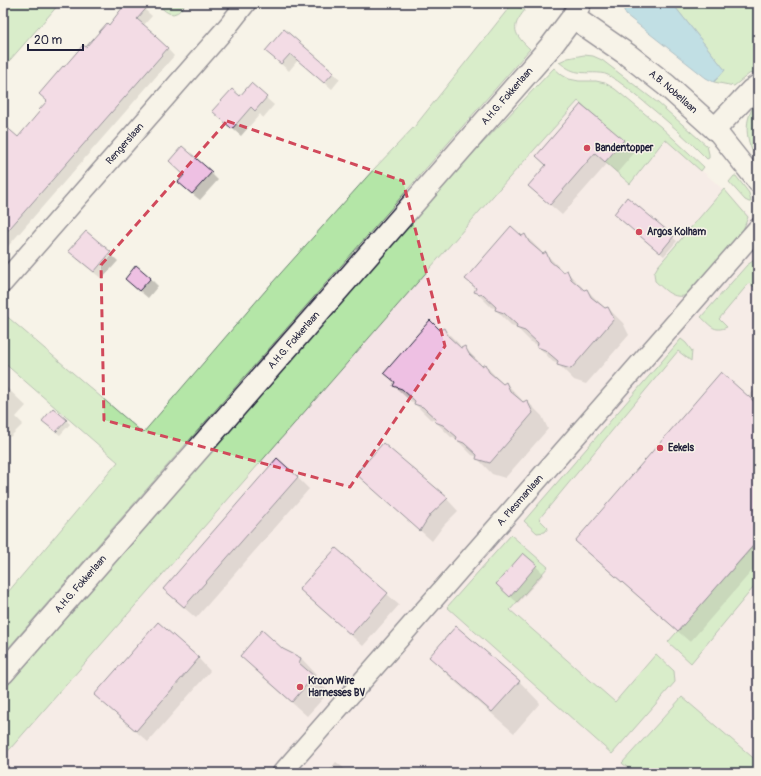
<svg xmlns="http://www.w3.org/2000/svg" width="761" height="776" font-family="Pangolin,sans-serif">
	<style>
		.built { fill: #f4e4e6 }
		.green { fill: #b4e6a7; stroke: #6b8471 }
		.water { fill: #7fc7df; stroke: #5a859d }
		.shadow { fill: #0003 }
		.building { fill: #eec0e3; stroke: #22223b }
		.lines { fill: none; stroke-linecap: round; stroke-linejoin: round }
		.minor-casing { stroke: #22223b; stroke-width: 22 }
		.primary-casing { stroke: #22223b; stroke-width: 25 }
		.motorway-casing { stroke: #22223b; stroke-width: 25 }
		.minor { stroke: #f7f3e8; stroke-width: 19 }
		.primary { stroke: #f7f3e8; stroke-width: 22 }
		.motorway { stroke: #f7f3e8; stroke-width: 22 }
		.marked { fill: none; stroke: #d1495b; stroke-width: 3; stroke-dasharray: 8 5; stroke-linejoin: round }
		.poi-dot { fill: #d1495b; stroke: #f7f3e8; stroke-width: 1.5 }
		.labels { text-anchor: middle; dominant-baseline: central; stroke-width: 3; stroke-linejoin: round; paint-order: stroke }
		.street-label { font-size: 10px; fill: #22223b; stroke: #f7f3e8 }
		.poi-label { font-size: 10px; font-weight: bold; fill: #22223b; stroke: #f7f3e8; text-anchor: start }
	</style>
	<rect width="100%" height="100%" fill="#f7f3e8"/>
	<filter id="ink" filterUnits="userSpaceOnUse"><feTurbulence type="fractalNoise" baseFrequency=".025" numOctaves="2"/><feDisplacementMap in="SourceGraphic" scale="8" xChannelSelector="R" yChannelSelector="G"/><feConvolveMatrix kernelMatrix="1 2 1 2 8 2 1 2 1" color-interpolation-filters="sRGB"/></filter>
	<g filter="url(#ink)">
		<!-- built -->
		<path class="built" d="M586,84L617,93L732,198L758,225V773H3V721Z"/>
		<!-- green -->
		<path class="green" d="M3,3H60L3,68Z
			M156,3H186C183,6 180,12 176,13C169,17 161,7 156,3Z
			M672,3H758V71L749,74L734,86L714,82L725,70Z
			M512,4L525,10C510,28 514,34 530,49L3,654V598L118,462L3,362V313L143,433L272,283L374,169L415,126Z
			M584,55L593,56L602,60L658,103L707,146L709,154V158L707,159C687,138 665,119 643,101C632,92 621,82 608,75C599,71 588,74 578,72C571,71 565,67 559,62L568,58Z
			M554,68L562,75L569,79L579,81H596L605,83L615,89L661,127L704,167L701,171L665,139L630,184L605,162L623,140L578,101L500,188L3,757V691L442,186Z
			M758,99V162C745,140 742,121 758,99Z
			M734,176H736L749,193L751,202H749L745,200L729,182Z
			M724,189L748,217L743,230L688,295C673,300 665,290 655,281L654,273L658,266Z
			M758,259V290L749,283L719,319L727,327C714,333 710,325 701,317L747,265L753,261Z
			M681,339L686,343L692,351L691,361L678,351L539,519L548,528L545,532L537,533L524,521Z
			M511,535L548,567L510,610L615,702L656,654L674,671L675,682L612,754L447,607Z
			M757,542L758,543V582L691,663L668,642Z
			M682,697L758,762V773H634L622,763Z"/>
		<!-- water -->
		<path class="water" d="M621,3H672L725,70L714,82L706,78L626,15Z"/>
		<!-- shadow -->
		<path class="shadow" d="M128,3H137L152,16L143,26L155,36L162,43L174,56L3,252V125L18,139L41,111L48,101L64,68L86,49L109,26Z
			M284,30L340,79L332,89L298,60L289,71L274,58Z
			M240,98H266L274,105L263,118L260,114L241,136L221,119Z
			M623,141L634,153L617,173L607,164L562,215L541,197L546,166L537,156Z
			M211,173L218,180L200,200L186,189Z
			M627,199L677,241L664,256L618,217Z
			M86,232L118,261L102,279L77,259Z
			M525,235L540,250L543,255L546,254L561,269L563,273L567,272L582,287L584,291L587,290L602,305L605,309L608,308L623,323L629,335L586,384L574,380L558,364H559L553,362L538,346V345L532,343L517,328V327L511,325L496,310L497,309L491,307L476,292V289L467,279L522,237Z
			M150,278L158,286L148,298L134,286Z
			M444,329L459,344L461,349L464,347L480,363L482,367L485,365L500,381L503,385L506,383L521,399L523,403L527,401L542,416L548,429L505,478L492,474L477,458L478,457L472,455L457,440V439L451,437L436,422V421L430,419L415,404V403L410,401L394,386L395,383L385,373L440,331Z
			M3,379L7,383L4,385L26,406L16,417L23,424L10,437L7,434L5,436L3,434Z
			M758,386V564L690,642L587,552L576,541L748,397Z
			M66,420L70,424L60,435L47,425Z
			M383,444L447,499L458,511L444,525L432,541L369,485Z
			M297,477L309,489L196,618L176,601L165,589Z
			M336,549L387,594L399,605L363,646L312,601L300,589Z
			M523,554L544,574L518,603L505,592Z
			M158,623L199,659L210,671L148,742L107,706Z
			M283,649L301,658L316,674L314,678L329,692L307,716L256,671L241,656Z
			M430,657L519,681L540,703L514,733L452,679Z
			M336,762L350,773H327Z"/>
		<!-- building -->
		<path class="building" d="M126,3H151L137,19L156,35L155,36L168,48L3,236V124L18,137L40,111L39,110L47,101L39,94L63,66L64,67L83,45L86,47L107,23L109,25Z
			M284,29L334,72L324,83L290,54L281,64L265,51Z
			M251,83L267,97L255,111L251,107L232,129L212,111L232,89L240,96Z
			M581,104L624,140L605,162L595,153L550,205L528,186L546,165L536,156Z
			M182,146L212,172L192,194L178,182L184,175L169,161Z
			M627,197L674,236L660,253L614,214Z
			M511,226L522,236L525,234L529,242L543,254L546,252L550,261L563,272L567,270L571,279L584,290L587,289L591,297L605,308L608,307L614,319L571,369L557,365L558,361L545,350L537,347L538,343L525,331L516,328L517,325L504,313L495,310L496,307L483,295L474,292L476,288L465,279Z
			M86,231L111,252L94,272L68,251Z
			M136,265L151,278L139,291L125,279Z
			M430,320L440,330L444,328L448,336L461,348L465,346L469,354L482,366L485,364L489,372L503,384L506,382L510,391L523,402L527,400L533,413L490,463L476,459L477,455L464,443L456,440L457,437L443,425L435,422L436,419L426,410L423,407L414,404L415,401L402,389L393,386L395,382L384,373Z
			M721,372L758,405V540L678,631L575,541Z
			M53,408L67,420L56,432L42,421Z
			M383,443L448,498L430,515L420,531L356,474Z
			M277,458L298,477L184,607L163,589Z
			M336,548L388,593L351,635L299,589Z
			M523,553L537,565L510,597L496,584Z
			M158,622L199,658L136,731L94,695Z
			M456,626L520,681L492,712L429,657Z
			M262,630L283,649L301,658L299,663L314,676L292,702L240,656Z"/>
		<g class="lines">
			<defs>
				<g id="minor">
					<path d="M715,129L758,183"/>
					<path id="s1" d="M3,283L228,26L246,3"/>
					<path id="s2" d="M282,773L758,228"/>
				</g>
				<g id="primary">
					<path id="s3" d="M573,17L628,55L666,85L715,129"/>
					<path id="s4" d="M3,673L552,45L573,17L580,3"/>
				</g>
				<path id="motorway" d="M715,129L751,91L758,86"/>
			</defs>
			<!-- minor casing -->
			<use href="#minor" class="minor-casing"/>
			<!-- primary casing -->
			<use href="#primary" class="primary-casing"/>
			<!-- motorway casing -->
			<use href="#motorway" class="motorway-casing"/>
			<!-- minor -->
			<use href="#minor" class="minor"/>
			<!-- primary -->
			<use href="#primary" class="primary"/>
			<!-- motorway -->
			<use href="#motorway" class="motorway"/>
		</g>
	</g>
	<!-- marked area -->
	<path d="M0 0H761V776H0ZM227,121L403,181L445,346L350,487L104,420L101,265Z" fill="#f7f3e8" fill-opacity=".55" fill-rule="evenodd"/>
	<path class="marked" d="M227,121L403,181L445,346L350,487L104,420L101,265Z"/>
	<!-- markers -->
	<g class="poi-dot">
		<circle cx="587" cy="148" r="4"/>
		<circle cx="639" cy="232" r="4"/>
		<circle cx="660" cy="448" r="4"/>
		<circle cx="300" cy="687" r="4"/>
	</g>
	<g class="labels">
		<!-- street labels -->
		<g class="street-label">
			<text stroke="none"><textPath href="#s3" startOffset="125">A.B. Nobellaan</textPath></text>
			<text stroke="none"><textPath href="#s4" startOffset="766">A.H.G. Fokkerlaan</textPath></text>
			<text stroke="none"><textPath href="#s1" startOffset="185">Rengerslaan</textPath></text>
			<text stroke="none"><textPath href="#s4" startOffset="442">A.H.G. Fokkerlaan</textPath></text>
			<text stroke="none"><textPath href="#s2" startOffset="362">A. Plesmanlaan</textPath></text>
			<text stroke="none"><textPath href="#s4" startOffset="118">A.H.G. Fokkerlaan</textPath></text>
		</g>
		<!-- poi labels -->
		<g class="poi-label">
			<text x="595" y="148">Bandentopper</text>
			<text x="647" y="232">Argos Kolham</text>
			<text x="668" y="448">Eekels</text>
			<text x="308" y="681">Kroon Wire<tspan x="308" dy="12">Harnesses BV</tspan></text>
		</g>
	</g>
	<!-- margin -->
	<rect width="761" height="776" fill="none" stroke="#f7f3e8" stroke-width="16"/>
	<rect x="8" y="8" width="745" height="760" fill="none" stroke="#22223b" stroke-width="1.5" filter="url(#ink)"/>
	<!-- scale -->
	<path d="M28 44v6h55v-6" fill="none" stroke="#22223b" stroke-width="2"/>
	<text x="34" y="44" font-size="12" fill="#22223b" stroke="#f7f3e8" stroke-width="3" paint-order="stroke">20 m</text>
</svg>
